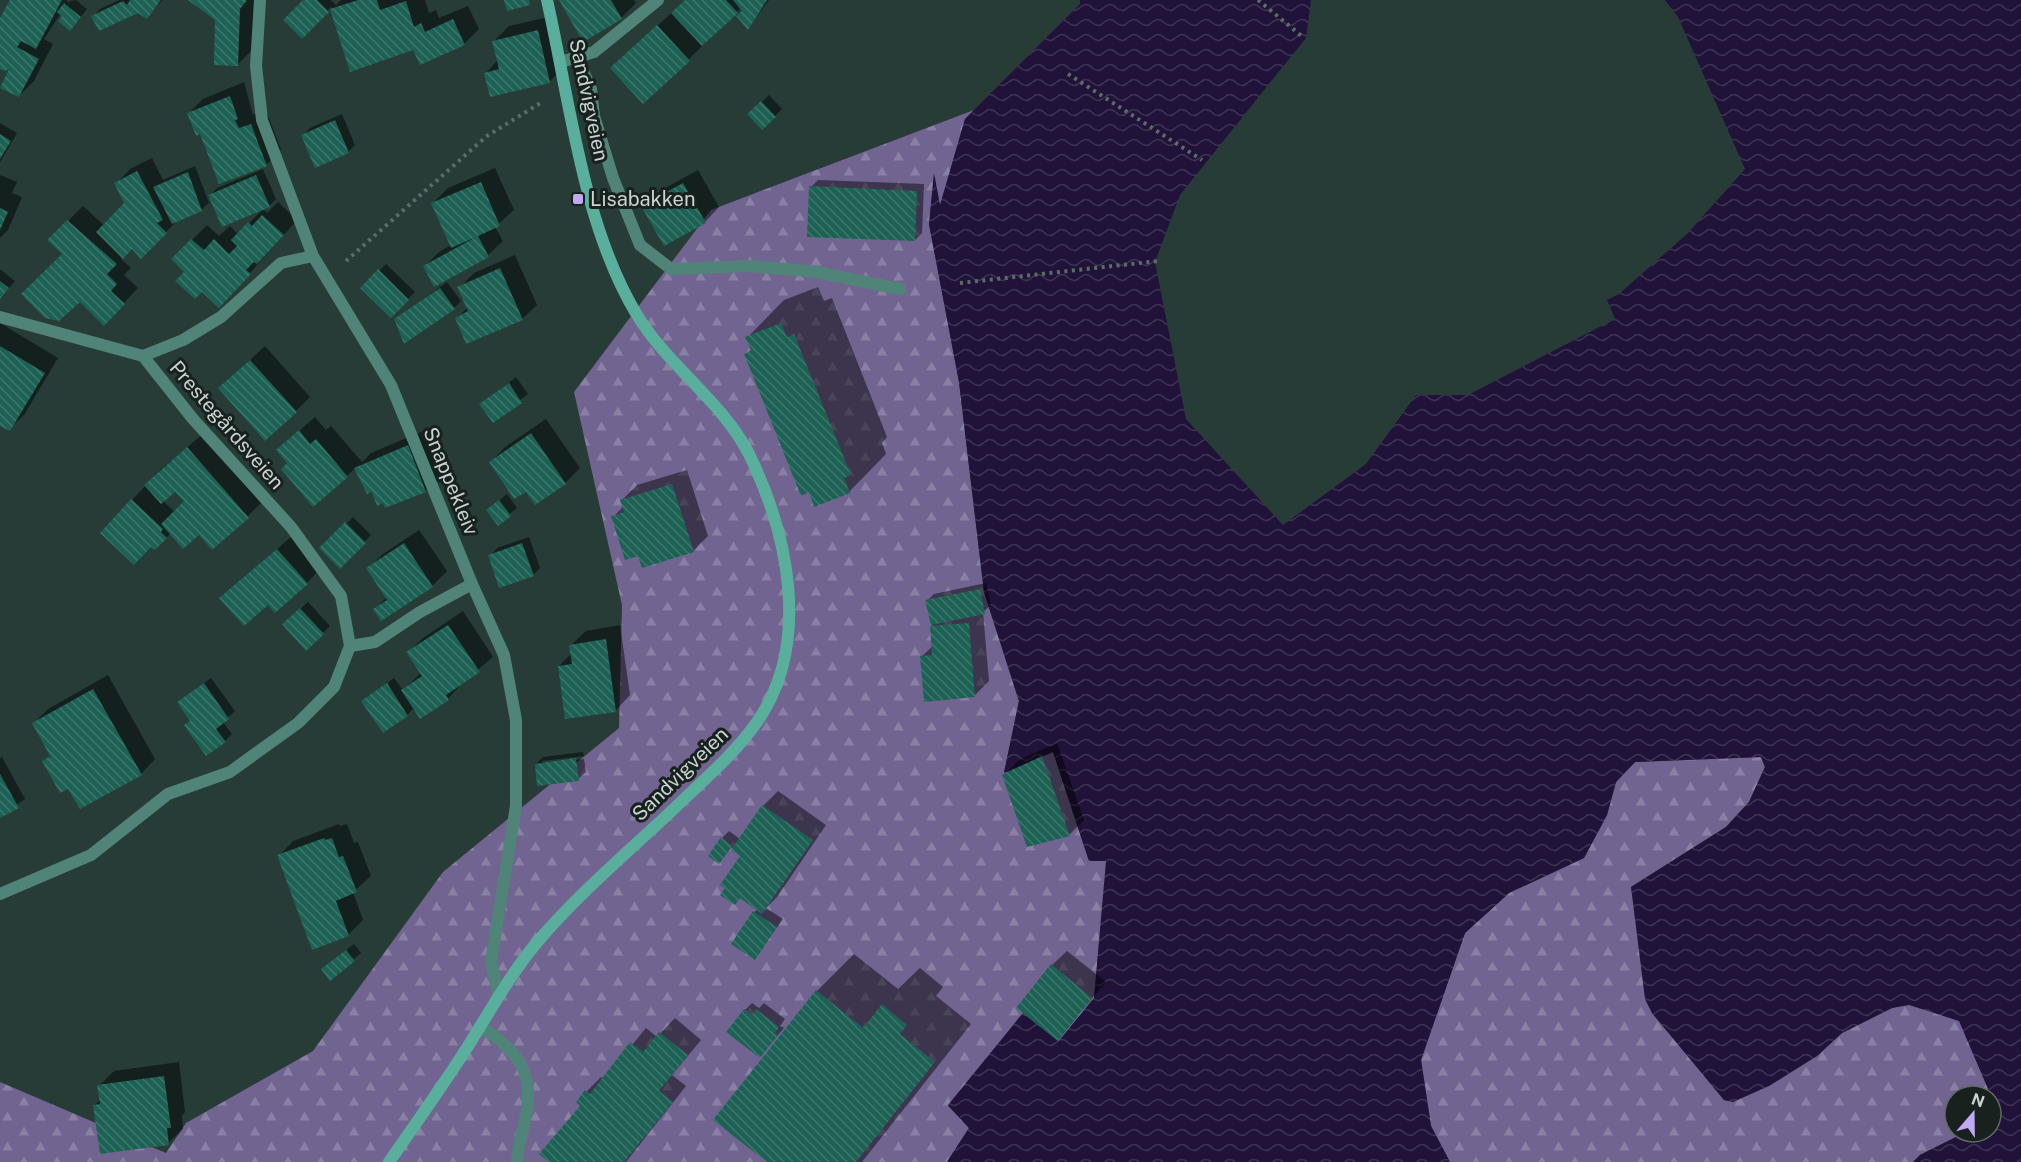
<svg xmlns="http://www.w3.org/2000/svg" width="2021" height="1162" font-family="'Public Sans',sans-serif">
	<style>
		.forest { fill: url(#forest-firs) }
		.water { fill: url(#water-waves) }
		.shadow { fill: #0007; fill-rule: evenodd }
		.building { fill: url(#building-back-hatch) }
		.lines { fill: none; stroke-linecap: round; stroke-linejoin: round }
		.path { stroke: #5b6d68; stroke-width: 4; stroke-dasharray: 3 4.5; stroke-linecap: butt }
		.lane { stroke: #518478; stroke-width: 12 }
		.street { stroke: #518478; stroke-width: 12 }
		.secondary { stroke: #59af9c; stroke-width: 12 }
		.poi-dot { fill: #c0a8f4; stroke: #18211e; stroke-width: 2 }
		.labels { text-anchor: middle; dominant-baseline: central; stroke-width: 6; stroke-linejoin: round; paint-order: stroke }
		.street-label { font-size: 20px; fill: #c9d5d2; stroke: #18211e }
		.poi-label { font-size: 20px; fill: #c9d5d2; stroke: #18211e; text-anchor: start }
	</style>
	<defs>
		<pattern id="forest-firs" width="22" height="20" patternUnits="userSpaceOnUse" patternTransform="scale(1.5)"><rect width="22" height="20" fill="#716490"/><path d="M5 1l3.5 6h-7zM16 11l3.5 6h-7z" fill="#8a80a4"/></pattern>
		<pattern id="water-waves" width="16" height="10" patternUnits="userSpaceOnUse" patternTransform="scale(1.5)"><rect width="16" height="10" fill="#201238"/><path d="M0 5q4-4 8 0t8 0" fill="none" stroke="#3f3454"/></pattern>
		<pattern id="building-back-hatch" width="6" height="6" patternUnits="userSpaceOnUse" patternTransform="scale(1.5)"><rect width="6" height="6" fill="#1d6154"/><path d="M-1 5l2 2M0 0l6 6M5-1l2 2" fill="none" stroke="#3c776c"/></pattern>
	</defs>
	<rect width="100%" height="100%" fill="#273c37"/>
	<!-- forest -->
	<path class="forest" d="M974,110L965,119L940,206L934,176L929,224L959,382L984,592L1019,701L1004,772L1053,752L1089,861L1107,860L1094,998L1059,1041L1023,1013L948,1106L969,1128L947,1162H0V1082L166,1153L186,1123L313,1051L443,872L619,728L622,605L574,392L711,210Z
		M1761,757L1765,767L1749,802L1726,827L1631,887L1652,1013L1724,1100L1733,1102L1817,1056L1842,1033L1892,1008L1909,1004L1960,1021L1989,1090L1984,1096H1955V1132H1959L1956,1137L1920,1155L1913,1162H1450L1431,1126L1421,1060L1465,933L1509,893L1584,858L1607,815L1616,782L1635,762Z"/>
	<!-- water -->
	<path class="water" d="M1080,0H1311L1306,38L1180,195L1155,262L1186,419L1283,525L1366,464L1416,395H1468L1615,319L1607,300L1619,294L1687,234L1745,169L1678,17L1665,0H2021V1162H1913L1920,1155L1956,1137L1959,1132H1991V1096H1984L1988,1089L1959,1021L1909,1005L1892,1008L1842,1033L1817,1056L1769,1086L1733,1102L1724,1100L1652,1013L1645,999L1631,887L1726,827L1749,802L1765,767L1761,757L1635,762L1616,782L1607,815L1584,858L1509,893L1465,933L1421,1060L1431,1126L1450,1162H947L969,1128L948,1105L1023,1013L1059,1041L1094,998L1106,861H1089L1053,752L1004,773L1019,701L984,592L959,382L929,224L934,173L940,205L965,119L1080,4Z"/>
	<!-- shadow -->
	<path class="shadow" d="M11,0H67V2L76,0L87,9L77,22L61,13L44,39L53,44L34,81L19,96L13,64L0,67V23Z
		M119,0H163L146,17L138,11L93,16L100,9Z
		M192,0H254L252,50L237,65L217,20Z
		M305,0H331L336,5L341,0H425L429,13L436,10L439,18L468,6L479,29L464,44L414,48L351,70L331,7L302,37Z
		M560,0H634L636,3L621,18Z
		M686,0H769L748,28L741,8L688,60L626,54Z
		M553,16L564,67L549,82L486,73L498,60L494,41L509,26Z
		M244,82L253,115L266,110L281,150L266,165L201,132L189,113L203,99Z
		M769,95L782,109L763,128L749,114Z
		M342,114L355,145L348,152L303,135L310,128Z
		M0,123L17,133L0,162Z
		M152,158L163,180L195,166L209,203L201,210L178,220L141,257L132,247L121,259L131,268L124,275L138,288L104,324L64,254L49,240L83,206L104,225L126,203L116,184L130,169Z
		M495,168L514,210L495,227L503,241L488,255L425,266L439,252L451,245L433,203L448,188Z
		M263,169L276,199L269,206L210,195L217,188Z
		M698,170L719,207L705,222L643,207L658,192Z
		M0,175L17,182L12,193L22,197L8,230L0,238Z
		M818,180L924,184L922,233L915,240L811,187Z
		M278,202L297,220L234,291L186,272L173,259L207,225L219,236L230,226L238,234L263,209L267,213Z
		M515,255L537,305L522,319L457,318L468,307L459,288L474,273Z
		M386,264L415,292L391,316L362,288Z
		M0,269L15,281L0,298Z
		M447,282L461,301L454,308L396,319Z
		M818,287L824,301L832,298L887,437L882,443L886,454L849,492L746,354L752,349L747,338L784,300Z
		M0,323L58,358L24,415L9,429L0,424Z
		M265,346L310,397L296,411L220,388Z
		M516,377L528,394L493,421L481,404Z
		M315,417L326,430L331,426L362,462L371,453L423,431L440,476L425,491L368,492L356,467L347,476L289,463L293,436Z
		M546,419L580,468L565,483L526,490L491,462L505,447Z
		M203,434L262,502L248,516L199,532L171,533L155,548L132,500L160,470ZM175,489L186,501L175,512L163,501Z
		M687,470L708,536L693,551L639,554L613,517L624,506L622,500L637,485Z
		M507,494L517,508L498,524L488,510Z
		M353,517L371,535L340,567L322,548Z
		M419,530L447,571L432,586L381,619L375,609L387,597L368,569L383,554Z
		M292,536L321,568L307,583L268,603L221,598Z
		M529,537L540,568L533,575L490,556L497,548Z
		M986,583L991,605L983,612L989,681L974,696L922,656L933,646L932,626L927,601L934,594Z
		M308,602L330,626L323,633L291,617Z
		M463,611L493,657L462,683L448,699L414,708L407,715L363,701L394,678L403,690L422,672L408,652L423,638Z
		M620,625L630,695L616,710L559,666L572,653L571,645L586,631Z
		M108,675L155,759L141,774L68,786L44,761L51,754L34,723L48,709Z
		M211,678L235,711L223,722L232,734L225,741L192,720L179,702Z
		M1057,743L1084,820L1069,835L1004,775L1019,760Z
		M583,752L584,756L542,761V764L584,759L586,772L578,779L536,764L543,757Z
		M2,757L25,799L0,816V758Z
		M778,791L826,825L777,897L766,908L783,919L755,958L733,944L757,909L741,897L735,903L742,856L731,848L719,863L722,838L729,831L740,839L763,806Z
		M339,824L340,826L347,824L354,843L358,842L371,876L353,892L363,920L348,935L279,856L293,841Z
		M354,944L361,953L330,979L323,969Z
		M1067,951L1106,982L1058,1039L1052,965Z
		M854,954L898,989L920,968L943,987L936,996L971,1024L862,1162H769L817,991Z
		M752,1003L759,1008L764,1003L785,1019L780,1026L784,1028L760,1056L745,1010Z
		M675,1018L701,1040L672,1075L686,1086L626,1162H551L583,1106L587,1091L601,1077L604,1079L646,1028L657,1037Z
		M179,1062L185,1112L182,1116L183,1129L168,1143L95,1105L101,1099L99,1086L114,1071Z"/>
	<!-- building -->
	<path class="building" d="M10,0H62L36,49L21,41L17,47L39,59L19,97L0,88L9,69L5,71L0,69V18Z
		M130,0H161L147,19L138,13L99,31L91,16L123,1L127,5Z
		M188,0H247L240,9L238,66L214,65L215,20Z
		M303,0H317L329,12L302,39L283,20Z
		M358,0H377L380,10L406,1L414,27L421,23L425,32L453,19L465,45L420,65L413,50L350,72L330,9Z
		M504,0H529L530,5L507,11Z
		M559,0H611L622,19L583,42Z
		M685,0H726L738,13L702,46L671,13Z
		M733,0H767L748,30L736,16L742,11Z
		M64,3L81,17L70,31L58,21L62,16L57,12Z
		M657,25L690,61L643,104L610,68Z
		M538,30L550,83L490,97L484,73L499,69L492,41Z
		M230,96L238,119L235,120L239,128L251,124L267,166L219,184L200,134L196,136L187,113Z
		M761,101L776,117L762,130L747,114Z
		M335,120L349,153L315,168L301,135Z
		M0,134L11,141L0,159Z
		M137,171L163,220L157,223L167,233L141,259L132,249L123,259L96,232L124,203L114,183Z
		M188,172L202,211L172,224L153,187Z
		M256,175L270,207L222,227L208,195Z
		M481,182L500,226L478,236L489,257L434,287L423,266L476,237L451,248L431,203Z
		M683,183L706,223L664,246L641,206Z
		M809,186L917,191L915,241L807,237Z
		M0,208L8,212L0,230Z
		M262,215L284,235L257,264L254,262L246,270L251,274L219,308L202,292L195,299L175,281L184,272L171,259L191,239L204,250L214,239L229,254L237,246L231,240L248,222L252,226Z
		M67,220L117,264L107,274L117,284L111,291L125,304L104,326L80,302L59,321L45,318L21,294L62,254L47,240Z
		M500,268L523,320L466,344L455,318L468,311L457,287Z
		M378,269L409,300L391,318L360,288Z
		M0,281L9,288L0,299Z
		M440,288L455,309L404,344L394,319Z
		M781,323L787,337L794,334L851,475L844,478L850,493L814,507L809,492L801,496L744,354L751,351L745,337Z
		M0,346L45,373L10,431L0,426Z
		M250,360L297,412L265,441L218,388Z
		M509,383L522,403L493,423L479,404Z
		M299,430L310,444L316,439L348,477L313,507L281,469L287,463L276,450Z
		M531,433L566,484L535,505L526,492L514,499L489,462Z
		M408,445L426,492L385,508L383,503L377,506L372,492L367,494L354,468Z
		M187,447L249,518L212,550L199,535L183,549L161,524L184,501L175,492L161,504L144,485Z
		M672,484L694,552L642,568L638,556L625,560L611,516L624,512L620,500Z
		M131,499L163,529L161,532L167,538L155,550L151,547L134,565L100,533Z
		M499,500L511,516L498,526L486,510Z
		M345,522L366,543L340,569L319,548Z
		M404,543L433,587L381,621L373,609L387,600L366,568Z
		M522,543L534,576L499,588L488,555Z
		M277,549L308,584L275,613L268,605L244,626L219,598Z
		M980,589L985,614L931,625L925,600Z
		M300,608L324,634L306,651L282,624Z
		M969,623L975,697L924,702L920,656L932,655L930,626Z
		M448,625L480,672L446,695L449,700L420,719L401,690L422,676L406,652Z
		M606,639L616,712L565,719L558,666L572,664L569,645Z
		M204,683L229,719L216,729L226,742L206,756L184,725L190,721L177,702Z
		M387,683L408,716L383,733L361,701Z
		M93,689L142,775L80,809L68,789L60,793L42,761L50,756L32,723Z
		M1042,756L1070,836L1027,847L1002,775Z
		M576,758L579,781L537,786L535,764Z
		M0,774L19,808L0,818Z
		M762,805L813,840L762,914L740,898L735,905L720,895L725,888L720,885L740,856L731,850Z
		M721,837L732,846L719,864L708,856Z
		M324,838L325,840L332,838L339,857L343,856L357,892L336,901L349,936L312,950L277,855Z
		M753,911L777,927L755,960L731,944Z
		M346,950L355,961L330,981L321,969Z
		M1051,964L1092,998L1058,1041L1016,1008Z
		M816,990L863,1028L882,1004L907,1025L900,1034L935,1062L856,1162H767L713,1120Z
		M744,1009L752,1015L756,1009L779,1027L775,1033L778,1035L760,1058L726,1032Z
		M659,1032L688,1055L659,1091L673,1102L624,1162H549L539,1154L580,1106L576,1102L585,1090L590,1094L630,1042L643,1052Z
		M164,1076L171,1128H167L169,1145L100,1154L93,1105L100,1104L97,1085Z"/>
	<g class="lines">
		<!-- path -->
		<path class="path" d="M1258,0L1304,38
			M1068,74L1202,160
			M346,261L487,136L542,102
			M960,283L1158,261"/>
		<!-- lane -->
		<path class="lane" d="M480,1026C518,1051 536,1073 525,1120C522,1134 517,1148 517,1162"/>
		<!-- street -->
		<path class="street" d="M260,0L256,66L262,120L313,256L391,385L472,584L504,655L516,720V806L491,962L499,997
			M577,58L591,89L594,116L613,178L640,245L671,269L749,266L817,272L900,289
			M561,62L594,52L658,0
			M0,317L143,356L193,419L291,527L341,596L350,646L334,687L298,723L230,772L168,794L91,855L0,894
			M143,356L183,340L221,317L281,263L313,256
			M350,646L375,642L420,612L472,584"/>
		<!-- secondary -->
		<path class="secondary" d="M389,1162C414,1126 439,1091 463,1054C487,1017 509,975 539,940C582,890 634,847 681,802C708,776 735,753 757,722C812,643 788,534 749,454C722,401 668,366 637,315C583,226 570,102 547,0"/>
	</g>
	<!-- markers -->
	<rect class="poi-dot" x="572" y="193" width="12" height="12" rx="3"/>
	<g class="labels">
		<!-- street labels -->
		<g class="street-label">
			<text transform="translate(589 100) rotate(78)">Sandvigveien</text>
			<text transform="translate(227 425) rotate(49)">Prestegårdsveien</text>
			<text transform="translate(451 481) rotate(68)">Snappekleiv</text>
			<text transform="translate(680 774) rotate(-44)">Sandvigveien</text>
		</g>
		<!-- poi labels -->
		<g class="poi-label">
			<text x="590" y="199">Lisabakken</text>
		</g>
	</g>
	<!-- north arrow -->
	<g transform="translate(1973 1114) rotate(20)"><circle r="28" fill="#18211e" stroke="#5f6966" stroke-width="1.5"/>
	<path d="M0-4.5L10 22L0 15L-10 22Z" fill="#c0a8f4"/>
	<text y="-9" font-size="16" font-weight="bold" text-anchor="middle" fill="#c9d5d2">N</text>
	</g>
</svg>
